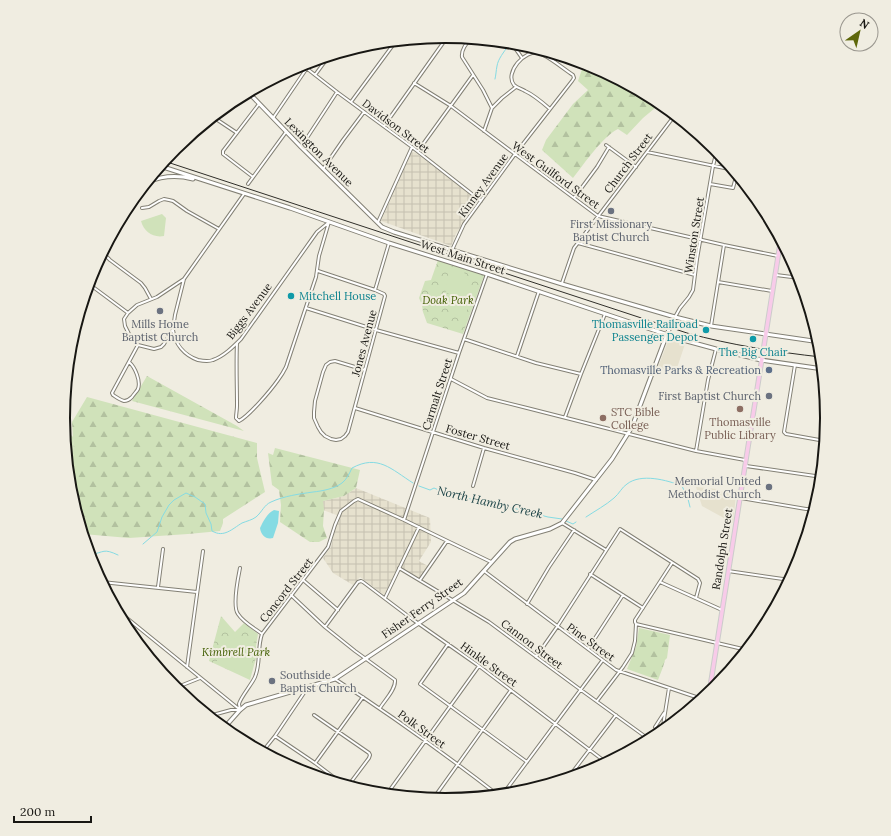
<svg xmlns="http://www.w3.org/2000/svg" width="891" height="836" font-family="Lora,serif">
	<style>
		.built { fill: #e6e1ce }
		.industrial { fill: url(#industrial-grid) }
		.forest { fill: url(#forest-firs) }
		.cemetery { fill: url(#cemetery-stones) }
		.park { fill: url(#park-crowns) }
		.garden { fill: #d0e2ba }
		.water { fill: #85dbe3 }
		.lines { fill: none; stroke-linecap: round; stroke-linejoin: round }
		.stream { stroke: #85dbe3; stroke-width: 1 }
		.street-casing { stroke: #838075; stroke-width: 4 }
		.secondary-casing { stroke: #838075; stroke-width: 5 }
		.primary-casing { stroke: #cccccb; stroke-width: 5.5 }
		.street { stroke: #fff; stroke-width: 2 }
		.secondary { stroke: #fff; stroke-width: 3 }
		.primary { stroke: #f8cbe9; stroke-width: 3.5 }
		.rail { stroke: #2f2e29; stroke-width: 1 }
		.worship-dot { fill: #6b7280; stroke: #f0ede1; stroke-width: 1.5 }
		.culture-dot { fill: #0f9aa8; stroke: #f0ede1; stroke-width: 1.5 }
		.service-dot { fill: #5c6f8a; stroke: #f0ede1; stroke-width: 1.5 }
		.education-dot { fill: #8d6e63; stroke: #f0ede1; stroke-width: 1.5 }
		.labels { text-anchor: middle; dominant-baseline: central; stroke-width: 4; stroke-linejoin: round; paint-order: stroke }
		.street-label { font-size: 11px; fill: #181713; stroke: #f0ede1 }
		.worship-label { font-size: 11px; fill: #5b616d; stroke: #f0ede1 }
		.culture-label { font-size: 11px; fill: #0d838f; stroke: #f0ede1; text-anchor: start }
		.park-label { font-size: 11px; font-style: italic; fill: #446005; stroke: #f0ede1 }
		.service-label { font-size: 11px; fill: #4e5e75; stroke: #f0ede1; text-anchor: end }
		.education-label { font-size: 11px; fill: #785e54; stroke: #f0ede1; text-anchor: start }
		.water-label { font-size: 12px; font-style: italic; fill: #163f43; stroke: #f0ede1 }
		.rim { fill: none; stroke: #181713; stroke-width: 2 }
	</style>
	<defs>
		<pattern id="industrial-grid" width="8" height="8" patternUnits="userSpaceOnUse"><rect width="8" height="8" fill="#e6e1ce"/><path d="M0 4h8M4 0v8" fill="none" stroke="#c5c0b0"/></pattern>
		<pattern id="forest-firs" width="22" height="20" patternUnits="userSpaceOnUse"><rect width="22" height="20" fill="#d0e2ba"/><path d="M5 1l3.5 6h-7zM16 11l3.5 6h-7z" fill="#b2c19f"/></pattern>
		<pattern id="cemetery-stones" width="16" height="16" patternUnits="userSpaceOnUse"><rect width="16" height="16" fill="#d0e2ba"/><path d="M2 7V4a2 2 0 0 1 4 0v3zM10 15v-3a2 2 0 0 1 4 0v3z" fill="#b2c19f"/></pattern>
		<pattern id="park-crowns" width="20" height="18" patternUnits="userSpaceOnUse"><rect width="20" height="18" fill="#d0e2ba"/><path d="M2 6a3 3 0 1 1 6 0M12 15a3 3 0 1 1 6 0" fill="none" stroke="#b2c19f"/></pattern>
	</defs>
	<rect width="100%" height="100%" fill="#f0ede1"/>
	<!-- built -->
	<path class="built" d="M669,339H671L685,344L675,374L658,367Z
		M696,487L717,489L719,491L736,495L733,523L702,506Z"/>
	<!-- industrial -->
	<path class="industrial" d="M413,152L416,153L478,200L456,234L451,246L381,221L411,153Z
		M356,488L430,518L431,542L419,561L428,566L420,578L399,567L384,595L360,577L353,585L333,573L323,558L331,547L336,524L339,516L323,510V501L344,496Z"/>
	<!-- forest -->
	<path class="forest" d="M584,63L592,65L658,101L661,103L643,118L627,135L618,129C603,136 584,164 573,178L542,150L546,140L573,104L588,90L578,81Z
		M147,376L237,426L244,431L132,401Z
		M87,397L257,443V458L265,492L223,519V523L220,531L188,534L129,538L83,534L71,492L68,465L74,454L72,422Z
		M275,448L360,470L356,488L344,496L323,501L324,509L323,526L327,538L319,542H310L280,522L281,505L279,490L272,485L268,453L273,455Z
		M639,628L670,635L667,658L665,660L663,667L658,680L627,669L636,647Z"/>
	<!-- cemetery -->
	<path class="cemetery" d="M64,428L73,437L74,454L68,465Z"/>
	<!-- park -->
	<path class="park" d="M438,260L485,273L463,334L427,323L423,312L422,305L419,298L425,281L431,280Z
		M221,616L235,632L244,623L258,634L256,646V658L250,680L209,661Z"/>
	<!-- garden -->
	<path class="garden" d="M162,214L166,218L164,236C153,238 144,232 141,221Z
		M450,267C466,269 472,280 471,295L447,293L445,290Z
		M457,300L469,304L464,318L452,313Z
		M244,637L255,643L251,673L248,675L216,663L222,646L235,638Z"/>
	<!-- water -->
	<path class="water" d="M274,510L279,511L278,523L273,538C266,540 261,535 260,528C263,522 267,513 274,510Z"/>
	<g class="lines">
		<!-- stream -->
		<path class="stream" d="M495,79C496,75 496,71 497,66C498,59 504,52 508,46
			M419,486L430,490L434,488L443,492L470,499L489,502L501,506L517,509L548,517L562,519
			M586,517C595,511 606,505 614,498C619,494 622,487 627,484C641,473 667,480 682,486L688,499L690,507
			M566,521L573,524L576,522
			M143,544L157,532L162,517L169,505L174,500L186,493L195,497L205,504L206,513L211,524L212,531C224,538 232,529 242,523C247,521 252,520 256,517C262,512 264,505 271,502C284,496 299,494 313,492C322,491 334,489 342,483C347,479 349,474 352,468C378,454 391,469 413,483
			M90,555C105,552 103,548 118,555"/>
		<defs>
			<path id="street" d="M471,38C466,44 461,50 462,57L483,90L492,108
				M507,42L513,45L522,58
				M301,64L337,92L412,147L481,201
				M315,75L329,56
				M414,83L451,106L598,216L724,245L778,256
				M351,102L396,41
				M213,117L237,133
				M273,118L307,68
				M384,126L448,36
				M484,131L492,108L502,98L516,87
				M606,145L636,167
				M301,147L337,92
				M418,151L473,75
				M647,152L734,170
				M323,169L343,140L364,112
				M253,177L223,154V151L259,104
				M248,184L286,132
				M710,184L733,188L737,173
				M574,198L597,167L609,147
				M142,208L149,207L159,201L164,199L169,200L173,201L187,211L219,229
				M378,222L412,147
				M578,243L695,275
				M452,250L464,224L515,154L572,81L574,78L573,75C565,70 547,55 539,53C525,49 504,73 514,85C517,88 522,89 525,91C534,95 542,102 550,109
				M103,253L110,260L141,283L145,288L151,299
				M318,271L375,290L384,294L385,296L348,432L345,436L341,439L336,440L331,439L325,436L321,432L318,427L314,418V412L315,401L323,372L326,365L330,362L335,361L365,370
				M776,275L800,278
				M184,279L157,297L137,305L128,313L124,319L125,326L130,336L138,345L154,349L161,347L164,344L173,329L175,315L184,279L244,194
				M718,282L772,291
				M562,283L574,248L675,115
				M89,284L128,313
				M375,290L389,243
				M306,308L376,330L459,353
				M675,317L680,308L689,297L693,290L697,259L713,166L717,150
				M711,326L724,245
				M173,330C175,344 184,355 198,360C203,361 208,362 213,360C224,356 233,347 241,339L317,232L328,223
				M464,339L536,363L581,374
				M237,343C236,364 237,385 237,406C237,410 236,414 236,418L239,421C249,416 271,390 278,380C281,376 284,371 286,367L316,277L319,256L329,222
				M517,356L539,291
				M129,362C135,367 141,381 138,389C137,391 134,394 132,397C130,399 128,401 124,401C120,400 116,397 113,395L112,393L138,345
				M795,365L784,432L786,434L825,441
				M451,379L487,398L527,408L696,451L745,460
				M355,408L484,448L575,473L596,480
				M565,417L581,374L605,314
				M696,451L708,380L716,349
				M746,466L822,477
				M473,486L484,448
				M741,498L806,509H815
				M404,520L459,353L487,274
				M562,523L606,550
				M240,568C238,578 232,606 238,614C243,622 254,628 262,634
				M399,568L489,622L581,690L650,740
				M484,571L616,670L702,699
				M728,571L790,580
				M590,574L643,608
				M303,580L338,610
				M420,580L447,541
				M102,582L197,592
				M660,582L722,610
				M158,587L163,549
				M291,595L325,627L355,651L395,680C396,689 385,700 380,708
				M385,598L419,527
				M527,604L549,567L574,530
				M117,610L239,709
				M636,624L747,650
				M325,627L358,582L361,581L363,582L412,619L479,666L607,763
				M448,644L420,684L527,762
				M588,649L623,595
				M536,657L557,627L620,529L698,579L700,583L696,598
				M187,667L203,551
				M335,679C391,715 445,754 498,795
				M711,681L720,683
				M175,688L200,678
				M597,701L623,667L632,653L635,641L636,624L635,622V620L672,563
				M240,710C240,708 239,705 239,704C240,698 252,684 255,677C261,663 257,648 262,634L328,547L335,525L341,511L354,501L358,499L360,500L404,520L491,562
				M314,715L369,753L370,755L369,758L348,786
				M209,716L231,710H239
				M655,727L664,713
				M662,732L669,688
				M275,736L315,763L344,785
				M641,744L647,737
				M263,751L275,736L308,687
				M316,762L363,697
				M568,778L616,715
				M387,794L479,666
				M503,794L602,661
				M433,799L511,690"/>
			<path id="secondary" d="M248,92L301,147L382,227L394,232L562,284L675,317L711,326L820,342
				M160,166L290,208L389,243L487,274L683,340L716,349L761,360L823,369
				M148,182C162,176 177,175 193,179
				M224,728L240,710L246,705L335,679L464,593L473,583L510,542L515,539L550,529L562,523L612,459L632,427L667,334L675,317"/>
			<path id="primary" d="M709,694L781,238"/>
		</defs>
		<!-- street casing -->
		<use href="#street" class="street-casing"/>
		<!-- secondary casing -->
		<use href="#secondary" class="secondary-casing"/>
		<!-- primary casing -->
		<use href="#primary" class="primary-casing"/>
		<!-- street -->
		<use href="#street" class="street"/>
		<!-- secondary -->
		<use href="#secondary" class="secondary"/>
		<!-- primary -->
		<use href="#primary" class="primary"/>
		<!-- rail -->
		<path class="rail" d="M164,161L687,333C731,345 776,352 821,357"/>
	</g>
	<!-- markers -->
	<g class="worship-dot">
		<circle cx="611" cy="211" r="4"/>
		<circle cx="160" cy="311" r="4"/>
		<circle cx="769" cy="396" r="4"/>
		<circle cx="769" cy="487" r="4"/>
		<circle cx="272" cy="681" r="4"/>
	</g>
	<g class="culture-dot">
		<circle cx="291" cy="296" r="4"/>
		<circle cx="706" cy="330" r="4"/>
		<circle cx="753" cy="339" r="4"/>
	</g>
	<circle class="service-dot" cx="769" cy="370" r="4"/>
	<g class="education-dot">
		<circle cx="740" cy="409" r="4"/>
		<circle cx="603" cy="418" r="4"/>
	</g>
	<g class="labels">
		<!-- street labels -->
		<g class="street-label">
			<text transform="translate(396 126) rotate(37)">Davidson Street</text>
			<text transform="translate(319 152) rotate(45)">Lexington Avenue</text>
			<text transform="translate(628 163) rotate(-53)">Church Street</text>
			<text transform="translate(556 175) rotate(36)">West Guilford Street</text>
			<text transform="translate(483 185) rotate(-54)">Kinney Avenue</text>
			<text transform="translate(694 235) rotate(-81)">Winston Street</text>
			<text transform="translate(463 257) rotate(18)">West Main Street</text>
			<text transform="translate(249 311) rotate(-53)">Biggs Avenue</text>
			<text transform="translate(364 343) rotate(-75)">Jones Avenue</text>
			<text transform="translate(437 394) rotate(-72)">Carmalt Street</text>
			<text transform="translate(478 437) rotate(16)">Foster Street</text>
			<text transform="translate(722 549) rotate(-81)">Randolph Street</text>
			<text transform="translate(286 590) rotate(-52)">Concord Street</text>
			<text transform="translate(422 608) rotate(-35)">Fisher Ferry Street</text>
			<text transform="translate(591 642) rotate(36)">Pine Street</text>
			<text transform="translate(532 644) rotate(37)">Cannon Street</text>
			<text transform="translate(489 664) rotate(36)">Hinkle Street</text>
			<text transform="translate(422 729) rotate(36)">Polk Street</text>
		</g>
		<!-- worship labels -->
		<g class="worship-label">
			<text x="611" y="224">First Missionary<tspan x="611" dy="13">Baptist Church</tspan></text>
			<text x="160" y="324">Mills Home<tspan x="160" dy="13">Baptist Church</tspan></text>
			<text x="761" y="396" text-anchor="end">First Baptist Church</text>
			<text x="761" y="481" text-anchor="end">Memorial United<tspan x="761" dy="13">Methodist Church</tspan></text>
			<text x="280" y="675" text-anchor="start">Southside<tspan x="280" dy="13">Baptist Church</tspan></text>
		</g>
		<!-- culture labels -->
		<g class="culture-label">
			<text x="299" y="296">Mitchell House</text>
			<text x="698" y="324" text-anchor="end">Thomasville Railroad<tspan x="698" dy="13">Passenger Depot</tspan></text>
			<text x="753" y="352" text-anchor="middle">The Big Chair</text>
		</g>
		<!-- park labels -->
		<g class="park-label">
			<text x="448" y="300">Doak Park</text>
			<text x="236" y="652">Kimbrell Park</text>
		</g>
		<!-- service labels -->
		<g class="service-label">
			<text x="761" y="370">Thomasville Parks &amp; Recreation</text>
		</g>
		<!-- education labels -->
		<g class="education-label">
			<text x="611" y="412">STC Bible<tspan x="611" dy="13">College</tspan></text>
			<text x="740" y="422" text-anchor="middle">Thomasville<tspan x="740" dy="13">Public Library</tspan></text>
		</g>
		<!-- water labels -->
		<g class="water-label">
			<text transform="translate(490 502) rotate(13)">North Hamby Creek</text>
		</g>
	</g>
	<!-- crop -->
	<path d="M0 0H891V836H0ZM70 418a375 375 0 1 1 750 0a375 375 0 1 1-750 0Z" fill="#f0ede1" fill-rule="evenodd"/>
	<path class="rim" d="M70 418a375 375 0 1 1 750 0a375 375 0 1 1-750 0Z"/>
	<!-- north arrow -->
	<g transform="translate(859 32) rotate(34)"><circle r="19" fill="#f0ede1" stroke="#9a978f"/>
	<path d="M0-3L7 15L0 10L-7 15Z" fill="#5e670a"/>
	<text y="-6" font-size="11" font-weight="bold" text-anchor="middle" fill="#181713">N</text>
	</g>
	<!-- scale -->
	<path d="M14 816v6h77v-6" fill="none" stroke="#181713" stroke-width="2"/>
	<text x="20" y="816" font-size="12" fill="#181713" stroke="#f0ede1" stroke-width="3" paint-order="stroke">200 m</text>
</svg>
